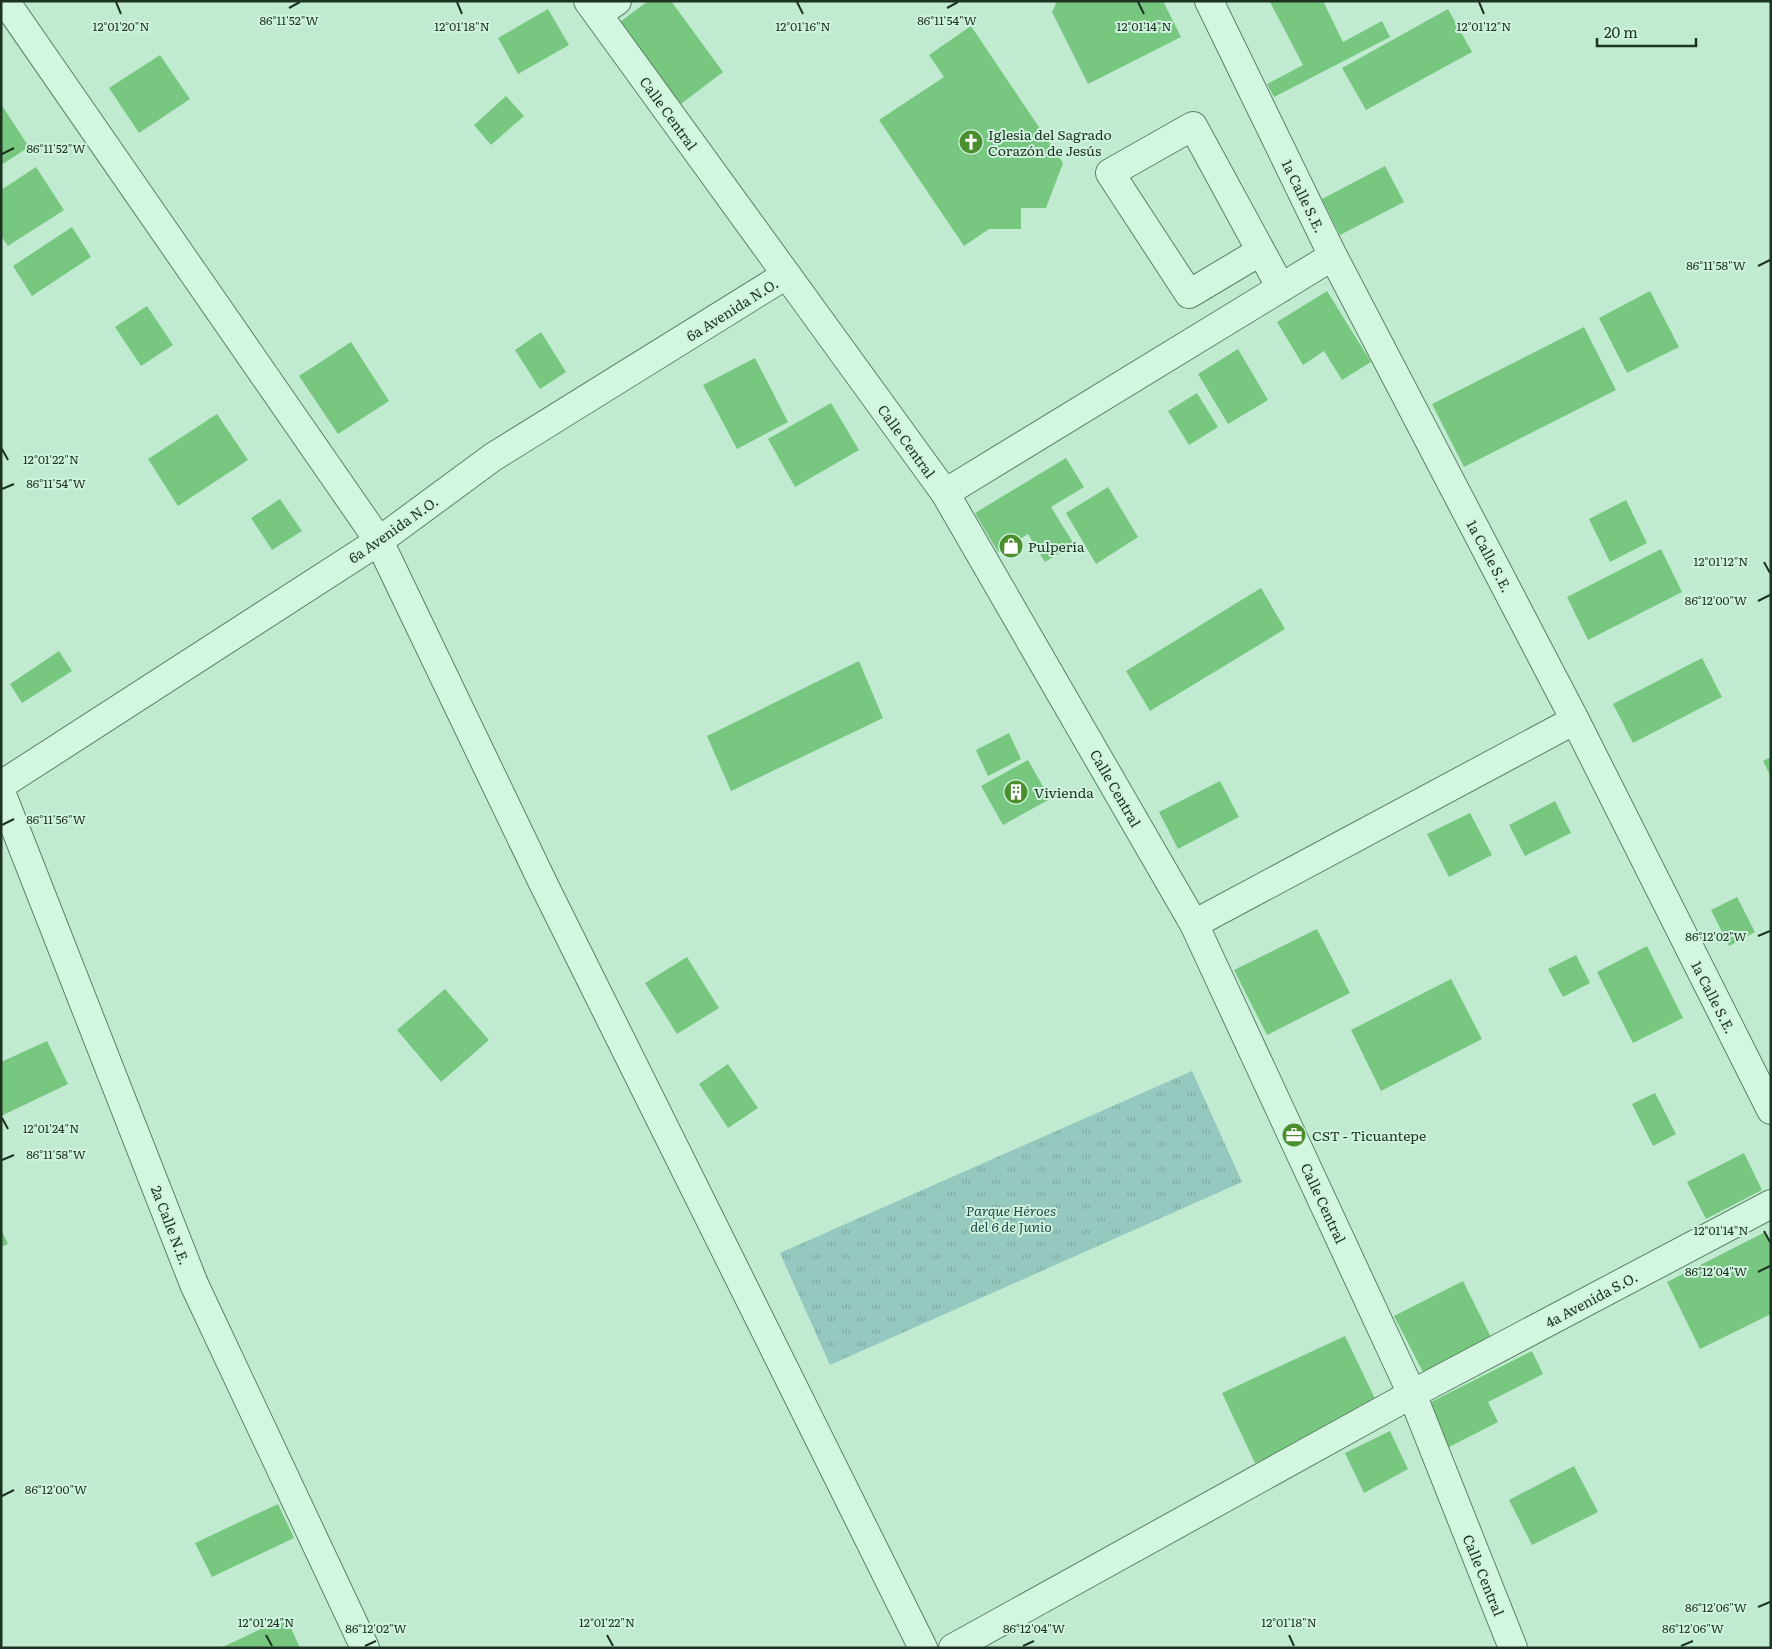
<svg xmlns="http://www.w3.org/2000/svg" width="1772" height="1649" font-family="Literata,serif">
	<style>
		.grass { fill: url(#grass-tufts) }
		.building { fill: #78c781 }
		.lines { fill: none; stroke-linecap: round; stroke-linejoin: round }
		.minor-casing { stroke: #598363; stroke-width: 30 }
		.minor { stroke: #d3f6e1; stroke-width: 28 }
		.ticks { fill: none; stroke: #1d3321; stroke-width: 2 }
		.labels { text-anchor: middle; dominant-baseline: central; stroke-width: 4; stroke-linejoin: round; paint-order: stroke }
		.street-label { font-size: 14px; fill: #1d3321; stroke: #cff3de }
		.poi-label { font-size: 14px; fill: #1d3321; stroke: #cff3de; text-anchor: start }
		.park-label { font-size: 14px; font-style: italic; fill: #244e4c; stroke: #cff3de }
		.ticks-label { font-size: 12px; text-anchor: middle; fill: #1d3321; stroke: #cff3de; stroke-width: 4; stroke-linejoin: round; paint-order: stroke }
	</style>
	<defs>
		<pattern id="grass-tufts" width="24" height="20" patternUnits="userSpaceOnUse" patternTransform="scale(1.25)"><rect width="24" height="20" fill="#95c8be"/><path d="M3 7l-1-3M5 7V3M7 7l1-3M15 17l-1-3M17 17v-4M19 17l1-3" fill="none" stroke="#80aca3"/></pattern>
	</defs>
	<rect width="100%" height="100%" fill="#c0ebd1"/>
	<!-- grass -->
	<path class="grass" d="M1192,1071L1242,1182L830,1365L780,1253Z"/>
	<!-- building -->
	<path class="building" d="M648,1H671L723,72L677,107L616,25Z
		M1057,1H1163L1181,37L1088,84L1052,12Z
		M1272,1H1323L1343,42L1382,21L1390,37L1274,97L1267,84L1303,65L1270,2Z
		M548,9L569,45L518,74L498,38Z
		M1448,9L1472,52L1366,110L1342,68Z
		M971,26L1063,163L1046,208H1021V229H989L964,246L879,120L944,77L929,55Z
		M160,55L190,99L139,133L109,88Z
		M506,96L524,116L491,145L474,125Z
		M1,104L29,147L1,165Z
		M1385,166L1404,202L1340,235L1322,199Z
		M36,167L64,210L8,246L1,236V190Z
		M72,227L91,257L32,296L13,266Z
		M1327,291L1371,362L1342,380L1324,351L1303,365L1277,322Z
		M1650,291L1679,347L1627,373L1599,318Z
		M147,306L173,345L141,366L115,327Z
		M1584,327L1616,390L1464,467L1432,404Z
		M541,332L566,372L540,389L515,350Z
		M351,342L389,401L338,434L299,376Z
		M1238,349L1268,400L1228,424L1198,374Z
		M755,358L788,422L737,449L703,385Z
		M1197,393L1218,427L1189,445L1168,411Z
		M831,403L859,450L795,487L768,439Z
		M217,414L248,460L178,506L148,459Z
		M1066,458L1084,487L1051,507L1074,544L1045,562L1028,534L998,552L975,513Z
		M1108,487L1138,537L1096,564L1066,513Z
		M280,499L302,531L272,550L251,518Z
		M1626,500L1647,543L1610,562L1589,519Z
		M1661,549L1682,592L1588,640L1567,597Z
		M1261,588L1285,629L1150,711L1126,671Z
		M59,651L72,671L22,703L10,684Z
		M1702,658L1722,697L1633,743L1613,704Z
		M859,661L883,718L731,791L707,736Z
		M1009,733L1021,759L988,776L976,750Z
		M1771,757V777L1763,761Z
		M1028,760L1050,799L1003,825L981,786Z
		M1220,781L1239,817L1178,849L1159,812Z
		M1555,801L1571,833L1525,856L1509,825Z
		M1470,813L1492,855L1449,877L1427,834Z
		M1737,897L1755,932L1729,946L1711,910Z
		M1317,929L1350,993L1267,1035L1234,970Z
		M1647,946L1683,1018L1633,1043L1597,972Z
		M1576,955L1590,983L1563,997L1548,969Z
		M687,957L719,1008L677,1034L645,983Z
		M1451,979L1482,1039L1381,1091L1351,1030Z
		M445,989L489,1040L441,1082L397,1030Z
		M47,1041L68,1084L1,1116V1062Z
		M728,1064L758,1108L728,1128L699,1084Z
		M1655,1093L1676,1134L1653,1146L1632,1104Z
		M1744,1153L1762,1190L1706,1219L1687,1182Z
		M1,1229L8,1244L1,1247Z
		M1765,1232L1771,1243V1314L1700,1349L1667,1282Z
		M1463,1281L1492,1339L1424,1374L1394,1316Z
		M1345,1336L1378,1405L1255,1463L1222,1393Z
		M1532,1351L1543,1374L1488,1402L1498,1422L1449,1447L1427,1404Z
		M1390,1431L1408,1469L1364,1493L1345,1453Z
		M1574,1466L1598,1512L1532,1545L1509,1500Z
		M278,1504L294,1538L212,1577L195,1543Z
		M286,1617L300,1648H221Z"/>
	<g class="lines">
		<defs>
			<path id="minor" d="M5,1L379,541L544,885L923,1648
				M588,1L945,493L1194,924L1412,1394L1513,1648
				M1209,1L1333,256L1575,720L1771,1110
				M598,14L617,1
				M1261,251L1189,294L1110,173L1193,126L1281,288
				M945,493L1333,256
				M1,785L379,541L493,457L786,275
				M1,792L194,1284L365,1648
				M1194,924L1575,720
				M953,1648L1412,1394L1771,1204"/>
		</defs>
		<!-- minor casing -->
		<use href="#minor" class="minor-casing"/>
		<!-- minor -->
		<use href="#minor" class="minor"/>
	</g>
	<!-- ticks -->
	<path class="ticks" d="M116,2L121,14M457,2L462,14M797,2L803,14M1138,2L1144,14M1479,2L1484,14M289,8L300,2M947,8L958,2M2,154L14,148M1758,266L1770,260M2,449L8,460M2,489L14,484M1764,562L1770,573M1758,601L1770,595M2,825L14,819M1758,936L1770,931M2,1118L8,1129M2,1160L14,1155M1764,1231L1770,1242M1758,1272L1770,1266M2,1496L14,1490M1758,1607L1770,1602M266,1635L272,1646M607,1635L613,1646M1289,1635L1294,1646M365,1646L376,1641M1023,1646L1034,1641M1681,1646L1693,1641"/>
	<!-- icons -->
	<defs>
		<symbol id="church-disc" viewBox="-11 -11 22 22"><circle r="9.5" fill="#4b8e2d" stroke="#cff3de"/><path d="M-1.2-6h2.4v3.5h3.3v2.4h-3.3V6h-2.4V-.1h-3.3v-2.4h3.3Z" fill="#fff"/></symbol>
		<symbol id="shop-disc" viewBox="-11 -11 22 22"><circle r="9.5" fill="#4b8e2d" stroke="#cff3de"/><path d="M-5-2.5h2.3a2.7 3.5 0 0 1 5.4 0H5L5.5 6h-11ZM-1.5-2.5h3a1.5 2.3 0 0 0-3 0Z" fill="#fff"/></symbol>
		<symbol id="building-disc" viewBox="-11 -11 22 22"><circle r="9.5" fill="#4b8e2d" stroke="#cff3de"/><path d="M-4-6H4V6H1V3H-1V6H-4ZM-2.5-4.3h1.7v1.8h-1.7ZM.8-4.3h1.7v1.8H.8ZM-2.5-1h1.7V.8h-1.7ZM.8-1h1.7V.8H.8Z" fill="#fff"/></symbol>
		<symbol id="office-disc" viewBox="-11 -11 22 22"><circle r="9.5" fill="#4b8e2d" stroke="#cff3de"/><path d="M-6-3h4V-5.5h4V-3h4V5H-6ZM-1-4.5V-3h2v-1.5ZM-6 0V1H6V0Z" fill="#fff"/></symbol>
	</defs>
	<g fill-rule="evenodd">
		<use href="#church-disc" x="957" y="128" width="28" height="28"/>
		<use href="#shop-disc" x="997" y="532" width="28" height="28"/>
		<use href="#building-disc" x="1002" y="778" width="28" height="28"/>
		<use href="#office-disc" x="1280" y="1121" width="28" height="28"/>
	</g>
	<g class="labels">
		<!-- street labels -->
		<g class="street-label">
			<text transform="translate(669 113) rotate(54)">Calle Central</text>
			<text transform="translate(1304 196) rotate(64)">1a Calle S.E.</text>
			<text transform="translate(732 309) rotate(-32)">6a Avenida N.O.</text>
			<text transform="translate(907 441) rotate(54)">Calle Central</text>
			<text transform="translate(393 529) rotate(-35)">6a Avenida N.O.</text>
			<text transform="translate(1490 556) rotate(62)">1a Calle S.E.</text>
			<text transform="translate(1116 788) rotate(60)">Calle Central</text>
			<text transform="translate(1714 997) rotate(63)">1a Calle S.E.</text>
			<text transform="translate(1324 1203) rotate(65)">Calle Central</text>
			<text transform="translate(171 1225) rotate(69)">2a Calle N.E.</text>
			<text transform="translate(1591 1299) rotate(-28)">4a Avenida S.O.</text>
			<text transform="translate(1484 1575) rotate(68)">Calle Central</text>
		</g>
		<!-- poi labels -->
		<g class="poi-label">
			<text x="988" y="134">Iglesia del Sagrado<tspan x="988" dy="16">Corazón de Jesús</tspan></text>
			<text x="1028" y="546">Pulpería</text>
			<text x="1034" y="792">Vivienda</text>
			<text x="1312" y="1135">CST - Ticuantepe</text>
		</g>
		<!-- park labels -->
		<g class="park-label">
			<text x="1011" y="1210">Parque Héroes<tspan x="1011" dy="16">del 6 de Junio</tspan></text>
		</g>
	</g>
	<g class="ticks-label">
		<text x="289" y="25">86°11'52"W</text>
		<text x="947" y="25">86°11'54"W</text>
		<text x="121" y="31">12°01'20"N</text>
		<text x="462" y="31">12°01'18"N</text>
		<text x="803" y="31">12°01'16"N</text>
		<text x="1144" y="31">12°01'14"N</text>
		<text x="1484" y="31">12°01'12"N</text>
		<text x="56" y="153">86°11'52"W</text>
		<text x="1716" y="270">86°11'58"W</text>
		<text x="51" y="464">12°01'22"N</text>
		<text x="56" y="488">86°11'54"W</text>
		<text x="1721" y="566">12°01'12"N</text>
		<text x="1716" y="605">86°12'00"W</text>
		<text x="56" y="824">86°11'56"W</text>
		<text x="1716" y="941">86°12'02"W</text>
		<text x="51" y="1133">12°01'24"N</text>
		<text x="56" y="1159">86°11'58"W</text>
		<text x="1721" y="1235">12°01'14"N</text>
		<text x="1716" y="1276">86°12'04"W</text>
		<text x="56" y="1494">86°12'00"W</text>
		<text x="1716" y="1612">86°12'06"W</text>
		<text x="266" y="1627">12°01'24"N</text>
		<text x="607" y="1627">12°01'22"N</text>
		<text x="1289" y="1627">12°01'18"N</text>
		<text x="376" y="1633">86°12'02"W</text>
		<text x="1034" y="1633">86°12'04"W</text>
		<text x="1693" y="1633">86°12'06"W</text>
	</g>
	<!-- border -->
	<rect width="1772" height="1649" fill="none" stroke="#1d3321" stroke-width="5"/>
	<!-- scale -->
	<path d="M1597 38v8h99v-8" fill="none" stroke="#1d3321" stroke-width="2.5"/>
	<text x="1604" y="38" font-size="15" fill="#1d3321" stroke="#cff3de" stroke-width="4" paint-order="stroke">20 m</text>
</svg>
